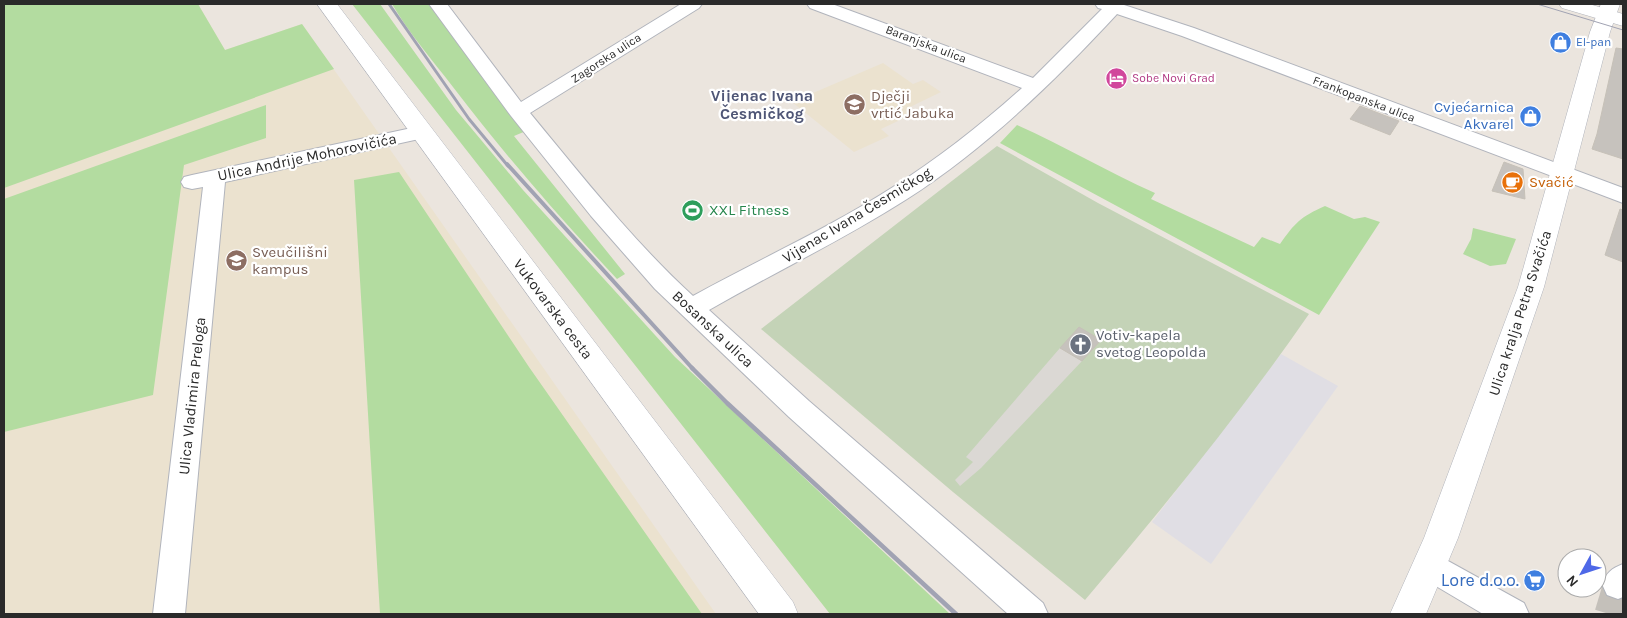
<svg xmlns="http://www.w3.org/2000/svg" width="1627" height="618" font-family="Karla,sans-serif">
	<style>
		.industrial { fill: #e0dee4 }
		.education { fill: #ebe2cf }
		.green { fill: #b3dca0 }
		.cemetery { fill: #c4d3b7 }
		.plaza { fill: #dbd8d4 }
		.building { fill: #c6c2bd; stroke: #c6c1b8 }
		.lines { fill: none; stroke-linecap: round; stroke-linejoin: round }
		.minor-tunnel { stroke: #c4c0ba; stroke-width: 29; stroke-dasharray: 29 14; stroke-linecap: butt }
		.minor-casing { stroke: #b1b4bc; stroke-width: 2 }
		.tertiary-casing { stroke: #b1b4bc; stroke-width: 1 }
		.secondary-casing { stroke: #b1b4bc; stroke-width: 1 }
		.minor { fill: #fff; fill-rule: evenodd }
		.tertiary { fill: #fff; fill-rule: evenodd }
		.secondary { fill: #fff; fill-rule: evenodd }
		.tram { stroke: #a1a3b3; stroke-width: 1 }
		.rail-far2 { stroke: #a1a3b3; stroke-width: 3 }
		.rail-far1 { stroke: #a1a3b3; stroke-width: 4 }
		.rail { stroke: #a1a3b3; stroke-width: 4.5 }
		.labels { text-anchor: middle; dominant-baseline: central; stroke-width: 4.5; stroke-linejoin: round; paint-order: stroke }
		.far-shop-label { font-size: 12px; fill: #366cbe; stroke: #fff; text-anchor: start }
		.far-street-label { font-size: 12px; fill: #2a2a2a; stroke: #fff }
		.far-hotel-label { font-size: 12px; fill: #b23c85; stroke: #fff; text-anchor: start }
		.education-label { font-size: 15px; fill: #785e54; stroke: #fff; text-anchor: start }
		.shop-label { font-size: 15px; fill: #366cbe; stroke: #fff; text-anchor: end }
		.street-label { font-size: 15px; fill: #2a2a2a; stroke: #fff }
		.food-label { font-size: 15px; fill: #c56008; stroke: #fff; text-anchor: start }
		.leisure-label { font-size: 15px; fill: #27864d; stroke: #fff; text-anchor: start }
		.worship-label { font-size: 15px; fill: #5b616d; stroke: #fff; text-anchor: start }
		.neighbourhood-label { font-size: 16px; font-weight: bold; fill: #4f5676; stroke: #fff }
		.near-shop-label { font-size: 18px; fill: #366cbe; stroke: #fff; text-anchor: end }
	</style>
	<rect width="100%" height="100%" fill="#ebe5de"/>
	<!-- industrial -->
	<path class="industrial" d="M1281,354L1338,386L1211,564L1152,522Z"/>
	<!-- education -->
	<path class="education" d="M4,4H198L225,50L302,24L716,614H4Z
		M883,63L913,84L923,80L941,92L908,108L915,113L881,129L889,136L854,152L792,102Z"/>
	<!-- green -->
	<path class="green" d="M4,4H198L225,50L302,24L334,69L4,188Z
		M352,4H380L456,110L523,190L675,357L950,614H830Z
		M392,4H431L526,131L514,136L625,274L617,279C559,217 504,154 453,87C432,60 409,33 392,4Z
		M266,105V138L184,165L153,395L4,432V199Z
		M1017,125C1064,146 1108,172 1155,193L1151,199L1254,247L1262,237L1280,244C1295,223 1300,217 1325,206L1354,219L1365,217L1380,222L1319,315L1000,143Z
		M399,172L529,367L702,614H380L354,180Z
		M1473,228L1516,239L1506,264L1490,266L1463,254L1471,239Z"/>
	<!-- cemetery -->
	<path class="cemetery" d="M997,146L1098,203L1309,314C1240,414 1163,508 1085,600L953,492L761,329Z"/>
	<!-- plaza -->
	<path class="plaza" d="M1060,348L1082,361L981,468L960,486L955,480L973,462L966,457Z"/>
	<!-- building -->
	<path class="building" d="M1616,48L1623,49V159L1592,149L1597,134Z
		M1360,106L1399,121L1390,135L1350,119Z
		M1504,162L1523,169L1525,199L1492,191Z
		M1620,209L1623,210V262L1605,255Z
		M1079,327L1101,340L1082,361L1060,348Z"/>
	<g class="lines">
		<!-- minor-tunnel -->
		<path class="minor-tunnel" d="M1609,614L1618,584"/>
		<defs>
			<path id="minor" d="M429,4H447L521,102L681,4H702L699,8L530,113C582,176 633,241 693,296C760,259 829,228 893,187C939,158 982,124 1022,88L810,8L807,4H832L1033,78L1102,9L1098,8L1095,4H1121L1194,28L1623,188V203L1182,36L1117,14C1054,82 986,148 907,199C843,240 775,272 709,310L809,401L1043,603L1048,614H1008L789,417L655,289L591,216L511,116Z
				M421,126L428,127L431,132L428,137L225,182L185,614H153L203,187L192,189L184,187L181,182L184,177L192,175Z
				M1430,551L1524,603L1529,614H1483L1419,576L1414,566L1419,556Z
				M1623,564V597L1618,599L1607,595L1602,584C1607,572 1611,569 1623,564Z"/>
			<path id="tertiary" d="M1559,4H1589L1623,14V26L1562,8Z"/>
			<path id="secondary" d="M317,4H337L793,602L798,614H759Z
				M1601,4H1620L1610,32L1544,287L1458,538L1426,614H1390L1424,538L1518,287L1590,32Z"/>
		</defs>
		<!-- minor casing -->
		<use href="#minor" class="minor-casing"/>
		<!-- tertiary casing -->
		<use href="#tertiary" class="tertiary-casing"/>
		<!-- secondary casing -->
		<use href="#secondary" class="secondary-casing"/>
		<!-- minor -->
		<use href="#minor" class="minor"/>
		<!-- tertiary -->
		<use href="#tertiary" class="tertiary"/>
		<!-- secondary -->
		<use href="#secondary" class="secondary"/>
		<!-- tram -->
		<path class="tram" d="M1537,4L1623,30"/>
		<!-- rail-far2 -->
		<path class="rail-far2" d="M389,4L469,119L508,166"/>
		<!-- rail-far1 -->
		<path class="rail-far1" d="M507,164L693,369"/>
		<!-- rail -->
		<path class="rail" d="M692,368L727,403L956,614"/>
	</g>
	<!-- icons -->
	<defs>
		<symbol id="shop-disc" viewBox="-11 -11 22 22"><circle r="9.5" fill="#3f7fe0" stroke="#fff"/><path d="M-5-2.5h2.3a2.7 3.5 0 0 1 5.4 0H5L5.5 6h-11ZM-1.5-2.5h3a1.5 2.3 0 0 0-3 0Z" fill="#fff"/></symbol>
		<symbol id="hotel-disc" viewBox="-11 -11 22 22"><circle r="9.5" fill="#d1479c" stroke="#fff"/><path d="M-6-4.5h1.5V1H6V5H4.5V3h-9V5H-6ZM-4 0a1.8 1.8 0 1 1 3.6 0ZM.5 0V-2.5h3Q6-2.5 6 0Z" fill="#fff"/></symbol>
		<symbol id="school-disc" viewBox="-11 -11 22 22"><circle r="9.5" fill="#8d6e63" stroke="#fff"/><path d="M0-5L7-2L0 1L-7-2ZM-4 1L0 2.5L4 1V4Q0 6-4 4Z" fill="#fff"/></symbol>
		<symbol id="cafe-disc" viewBox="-11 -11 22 22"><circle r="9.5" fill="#e8710a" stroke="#fff"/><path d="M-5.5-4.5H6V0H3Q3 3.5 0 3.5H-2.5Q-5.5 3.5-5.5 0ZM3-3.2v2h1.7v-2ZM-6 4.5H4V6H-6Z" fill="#fff"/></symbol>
		<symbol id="stadium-disc" viewBox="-11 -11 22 22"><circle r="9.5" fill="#2e9e5b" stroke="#fff"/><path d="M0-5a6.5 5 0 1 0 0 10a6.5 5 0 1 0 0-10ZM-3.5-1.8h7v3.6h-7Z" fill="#fff"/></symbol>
		<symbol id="university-disc" viewBox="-11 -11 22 22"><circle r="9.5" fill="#8d6e63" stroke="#fff"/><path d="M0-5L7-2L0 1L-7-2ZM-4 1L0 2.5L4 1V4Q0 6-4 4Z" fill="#fff"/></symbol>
		<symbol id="church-disc" viewBox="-11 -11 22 22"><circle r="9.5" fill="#6b7280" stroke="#fff"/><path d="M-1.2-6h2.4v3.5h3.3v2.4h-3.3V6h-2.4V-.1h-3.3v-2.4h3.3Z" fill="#fff"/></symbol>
		<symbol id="supermarket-disc" viewBox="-11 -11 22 22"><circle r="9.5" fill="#3f7fe0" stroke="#fff"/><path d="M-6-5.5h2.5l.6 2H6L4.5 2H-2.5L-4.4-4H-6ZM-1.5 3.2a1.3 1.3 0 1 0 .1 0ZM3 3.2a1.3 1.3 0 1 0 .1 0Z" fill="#fff"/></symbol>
	</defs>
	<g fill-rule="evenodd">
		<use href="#shop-disc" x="1548" y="30" width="25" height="25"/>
		<use href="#hotel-disc" x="1104" y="66" width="25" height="25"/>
		<use href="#school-disc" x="842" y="92" width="25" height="25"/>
		<use href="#shop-disc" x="1518" y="104" width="25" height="25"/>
		<use href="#cafe-disc" x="1500" y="170" width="25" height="25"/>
		<use href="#stadium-disc" x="680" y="198" width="25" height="25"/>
		<use href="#university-disc" x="224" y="248" width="25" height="25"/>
		<use href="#church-disc" x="1068" y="332" width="25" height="25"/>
		<use href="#supermarket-disc" x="1522" y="568" width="25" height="25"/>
	</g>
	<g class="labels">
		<!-- far-shop labels -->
		<g class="far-shop-label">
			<text x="1576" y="42">El-pan</text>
		</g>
		<!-- far-street labels -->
		<g class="far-street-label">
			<text transform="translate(926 44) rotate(21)">Baranjska ulica</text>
			<text transform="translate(606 58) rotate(-33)">Zagorska ulica</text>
			<text transform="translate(1364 99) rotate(21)">Frankopanska ulica</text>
		</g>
		<!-- far-hotel labels -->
		<g class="far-hotel-label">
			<text x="1132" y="78">Sobe Novi Grad</text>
		</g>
		<!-- education labels -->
		<g class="education-label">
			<text x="871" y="96">Dječji<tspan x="871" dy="17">vrtić Jabuka</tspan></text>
			<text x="252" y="252">Sveučilišni<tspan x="252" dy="17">kampus</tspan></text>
		</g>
		<!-- shop labels -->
		<g class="shop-label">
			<text x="1514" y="107">Cvjećarnica<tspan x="1514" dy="17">Akvarel</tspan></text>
		</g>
		<!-- street labels -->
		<g class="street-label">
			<text transform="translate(307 157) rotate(-12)">Ulica Andrije Mohorovičića</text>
			<text transform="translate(857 215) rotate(-31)">Vijenac Ivana Česmičkog</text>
			<text transform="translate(553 309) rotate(53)">Vukovarska cesta</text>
			<text transform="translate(1520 313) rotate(-72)">Ulica kralja Petra Svačića</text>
			<text transform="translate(713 329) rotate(43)">Bosanska ulica</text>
			<text transform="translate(192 396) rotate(-84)">Ulica Vladimira Preloga</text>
		</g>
		<!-- food labels -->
		<g class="food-label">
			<text x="1529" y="182">Svačić</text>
		</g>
		<!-- leisure labels -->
		<g class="leisure-label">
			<text x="709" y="210">XXL Fitness</text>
		</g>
		<!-- worship labels -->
		<g class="worship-label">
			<text x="1096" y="335">Votiv-kapela<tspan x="1096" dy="17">svetog Leopolda</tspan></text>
		</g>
		<!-- neighbourhood labels -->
		<g class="neighbourhood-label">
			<text x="762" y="95">Vijenac Ivana<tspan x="762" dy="18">Česmičkog</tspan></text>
		</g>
		<!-- near-shop labels -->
		<g class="near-shop-label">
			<text x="1519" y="580">Lore d.o.o.</text>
		</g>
	</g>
	<!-- border -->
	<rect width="1627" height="618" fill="none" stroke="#2a2a2a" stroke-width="10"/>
	<!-- north arrow -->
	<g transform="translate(1582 573) rotate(230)"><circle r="24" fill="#ffffff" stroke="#aaaaaa"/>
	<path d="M0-4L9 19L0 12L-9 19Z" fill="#4e68e7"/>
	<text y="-8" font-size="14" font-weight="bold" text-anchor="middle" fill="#2a2a2a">N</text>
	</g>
</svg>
